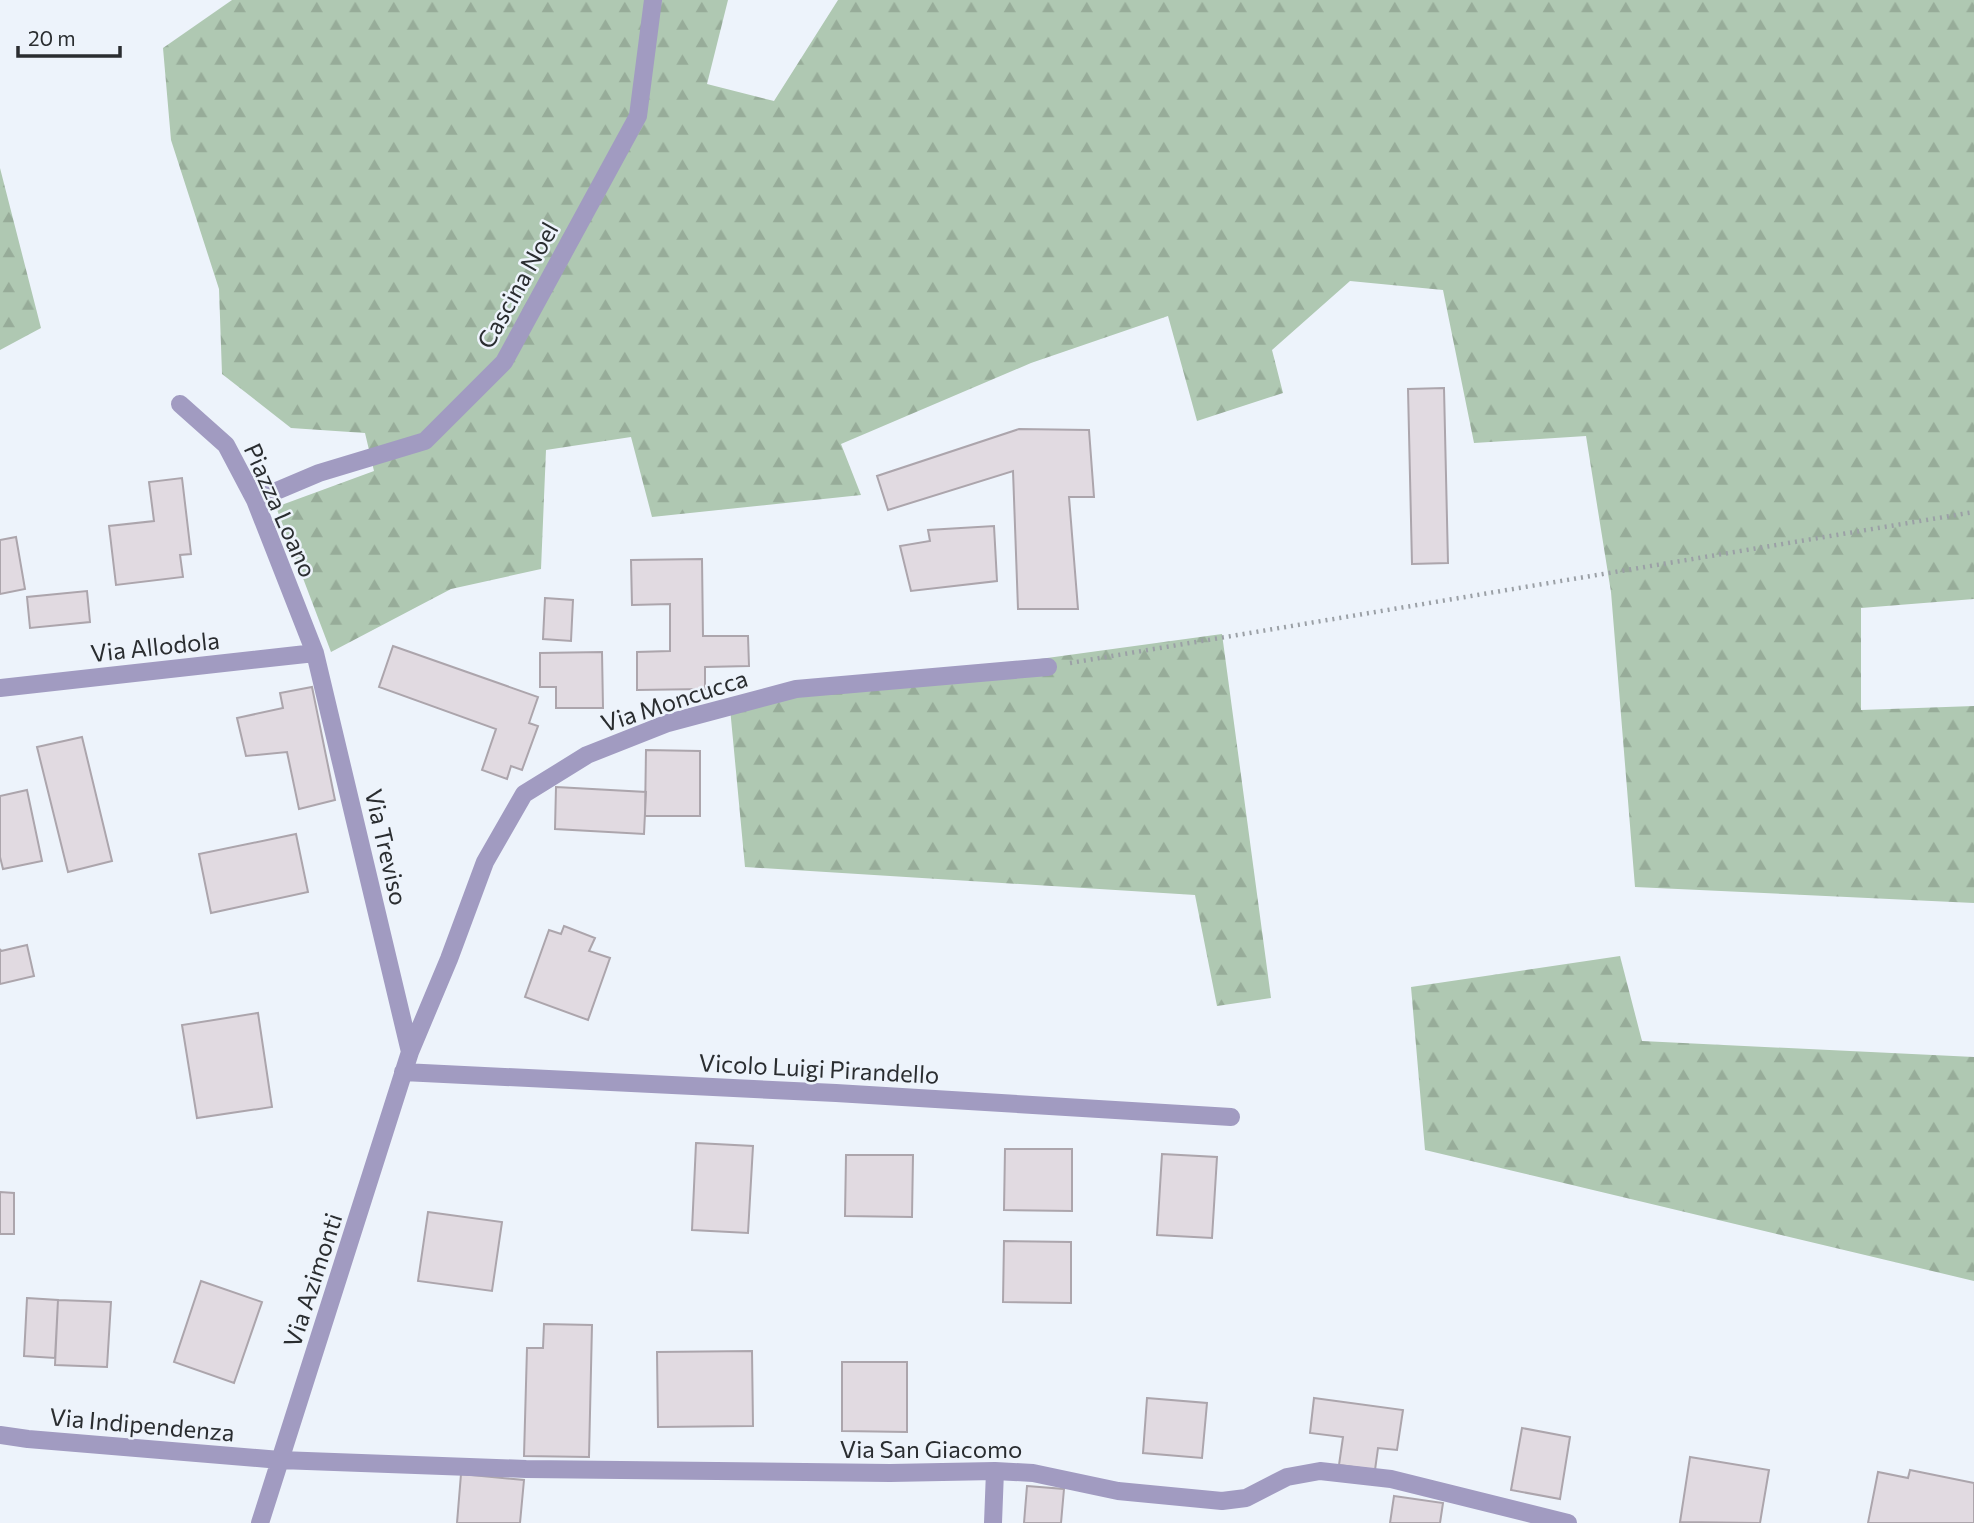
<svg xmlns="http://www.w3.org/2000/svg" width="1974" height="1523" font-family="Commissioner,sans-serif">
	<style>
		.forest { fill: url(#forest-firs) }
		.building { fill: #e1dae1; stroke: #aca5ac; stroke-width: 2 }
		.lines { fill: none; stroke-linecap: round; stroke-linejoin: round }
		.path { stroke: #9ba0a6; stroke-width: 4.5; stroke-dasharray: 2 5; stroke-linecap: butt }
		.minor { stroke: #a19bc1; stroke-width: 18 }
		.labels { text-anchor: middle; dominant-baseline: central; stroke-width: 5; stroke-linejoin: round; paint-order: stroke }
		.street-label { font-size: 24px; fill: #2a2d30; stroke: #edf3fb }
	</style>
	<defs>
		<pattern id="forest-firs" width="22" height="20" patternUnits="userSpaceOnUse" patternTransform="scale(1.75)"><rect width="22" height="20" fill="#afc8b2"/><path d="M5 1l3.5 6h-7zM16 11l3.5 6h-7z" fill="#97ac99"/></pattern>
	</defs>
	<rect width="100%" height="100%" fill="#edf3fb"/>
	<!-- forest -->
	<path class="forest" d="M232,0H728L707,84L774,101L838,0H1974V599L1861,608V710L1974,706V903L1635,887L1611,592L1586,436L1474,443L1443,290L1350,281L1272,350L1283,393L1197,421L1168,316L1031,363L841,444L861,495L652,517L631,437L546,450L541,569L451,589L331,652L276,507L374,471L365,433L291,428L222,374L219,289L171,140L163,48Z
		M0,168L41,328L0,350Z
		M1222,634L1271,998L1217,1006L1195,895L745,867L730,708L873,682Z
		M1620,956L1642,1041L1974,1057V1281L1425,1150L1411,987Z"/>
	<!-- building -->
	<path class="building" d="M1444,388L1448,563L1412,564L1408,389Z
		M1019,429L1089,430L1094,497H1069L1078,609H1018L1013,471L888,510L877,476Z
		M182,478L191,554L180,555L183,577L116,585L109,526L154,521L149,482Z
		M994,526L997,581L911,591L900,546L930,541L928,530Z
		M16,537L25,589L0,594V540Z
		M702,559L703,636H748L749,666L705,667V689L637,690V652L670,651V604L632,605L631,560Z
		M87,591L90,622L30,628L27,597Z
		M545,598L573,600L571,641L543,639Z
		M393,646L538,697L529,723L538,726L522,770L511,766L507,779L482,770L496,729L379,687Z
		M602,652L603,708H556V687H540V653Z
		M312,687L335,800L299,809L287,752L246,756L237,718L283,708L280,693Z
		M82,737L112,861L68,872L37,747Z
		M646,750L700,751V816H645Z
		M556,787L646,792L644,834L555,829Z
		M27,790L42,861L3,869L0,857V796Z
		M296,834L308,892L211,913L199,854Z
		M564,926L595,938L589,951L610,958L588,1020L525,997L549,930L561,934Z
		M27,945L34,976L0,984V949L1,951Z
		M258,1013L272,1107L197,1118L182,1025Z
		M696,1143L753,1146L748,1233L692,1230Z
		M1005,1149H1072V1211L1004,1210Z
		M1162,1154L1217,1157L1212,1238L1157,1235Z
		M846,1155H913L912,1217L845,1216Z
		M0,1192L14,1193V1234H0Z
		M428,1212L502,1222L492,1291L418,1281Z
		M1004,1241L1071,1242V1303L1003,1302Z
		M201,1281L262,1302L234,1383L174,1362Z
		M27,1298L58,1300L55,1358L24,1356Z
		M58,1300L111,1302L107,1367L55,1365Z
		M544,1324L592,1325L589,1457L524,1456L527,1348H543Z
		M752,1351L753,1426L658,1427L657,1352Z
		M842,1362H907V1432L842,1431Z
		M1147,1398L1207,1403L1202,1458L1143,1453Z
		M1314,1398L1403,1410L1397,1450L1378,1448L1375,1470L1339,1465L1343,1437L1310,1433Z
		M1522,1428L1570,1437L1560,1499L1511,1490Z
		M1690,1457L1769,1470L1760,1523L1680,1522Z
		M1910,1470L1974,1483V1523H1868L1878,1472L1908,1478Z
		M461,1474L524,1480L520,1523H457Z
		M1027,1486L1064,1489L1061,1523H1024Z
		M1394,1496L1443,1503L1440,1523H1390Z"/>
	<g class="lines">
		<!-- path -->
		<path class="path" d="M1070,663L1974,512"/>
		<!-- minor -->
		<path class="minor" d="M180,404L226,445L255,500L315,653L410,1052
			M255,500L319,473L425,441L504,362L638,116L653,0
			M0,688L315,653
			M403,1072L836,1093L1231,1117
			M0,1435L28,1439L280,1460L526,1469L890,1473L995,1471L1033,1473L1118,1491L1222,1501L1246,1498L1287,1477L1320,1471L1391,1479L1568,1523
			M260,1523L410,1052L449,959L485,862L524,794L587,755L668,723L796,689L1048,667
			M993,1523L995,1471"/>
	</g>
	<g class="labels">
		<!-- street labels -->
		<g class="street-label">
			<text transform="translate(517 285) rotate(-61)">Cascina Noel</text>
			<text transform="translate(281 510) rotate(66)">Piazza Loano</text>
			<text transform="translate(155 646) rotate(-6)">Via Allodola</text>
			<text transform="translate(674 700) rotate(-18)">Via Moncucca</text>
			<text transform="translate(387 847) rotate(77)">Via Treviso</text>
			<text transform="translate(819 1068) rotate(3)">Vicolo Luigi Pirandello</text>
			<text transform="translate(312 1280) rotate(-72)">Via Azimonti</text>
			<text transform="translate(142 1424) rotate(5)">Via Indipendenza</text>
			<text x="931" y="1448">Via San Giacomo</text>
		</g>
	</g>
	<!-- scale -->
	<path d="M18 46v10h102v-10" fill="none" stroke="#2a2d30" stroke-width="3.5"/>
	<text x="28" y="46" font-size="21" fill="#2a2d30" stroke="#edf3fb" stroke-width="5" paint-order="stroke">20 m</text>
</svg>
